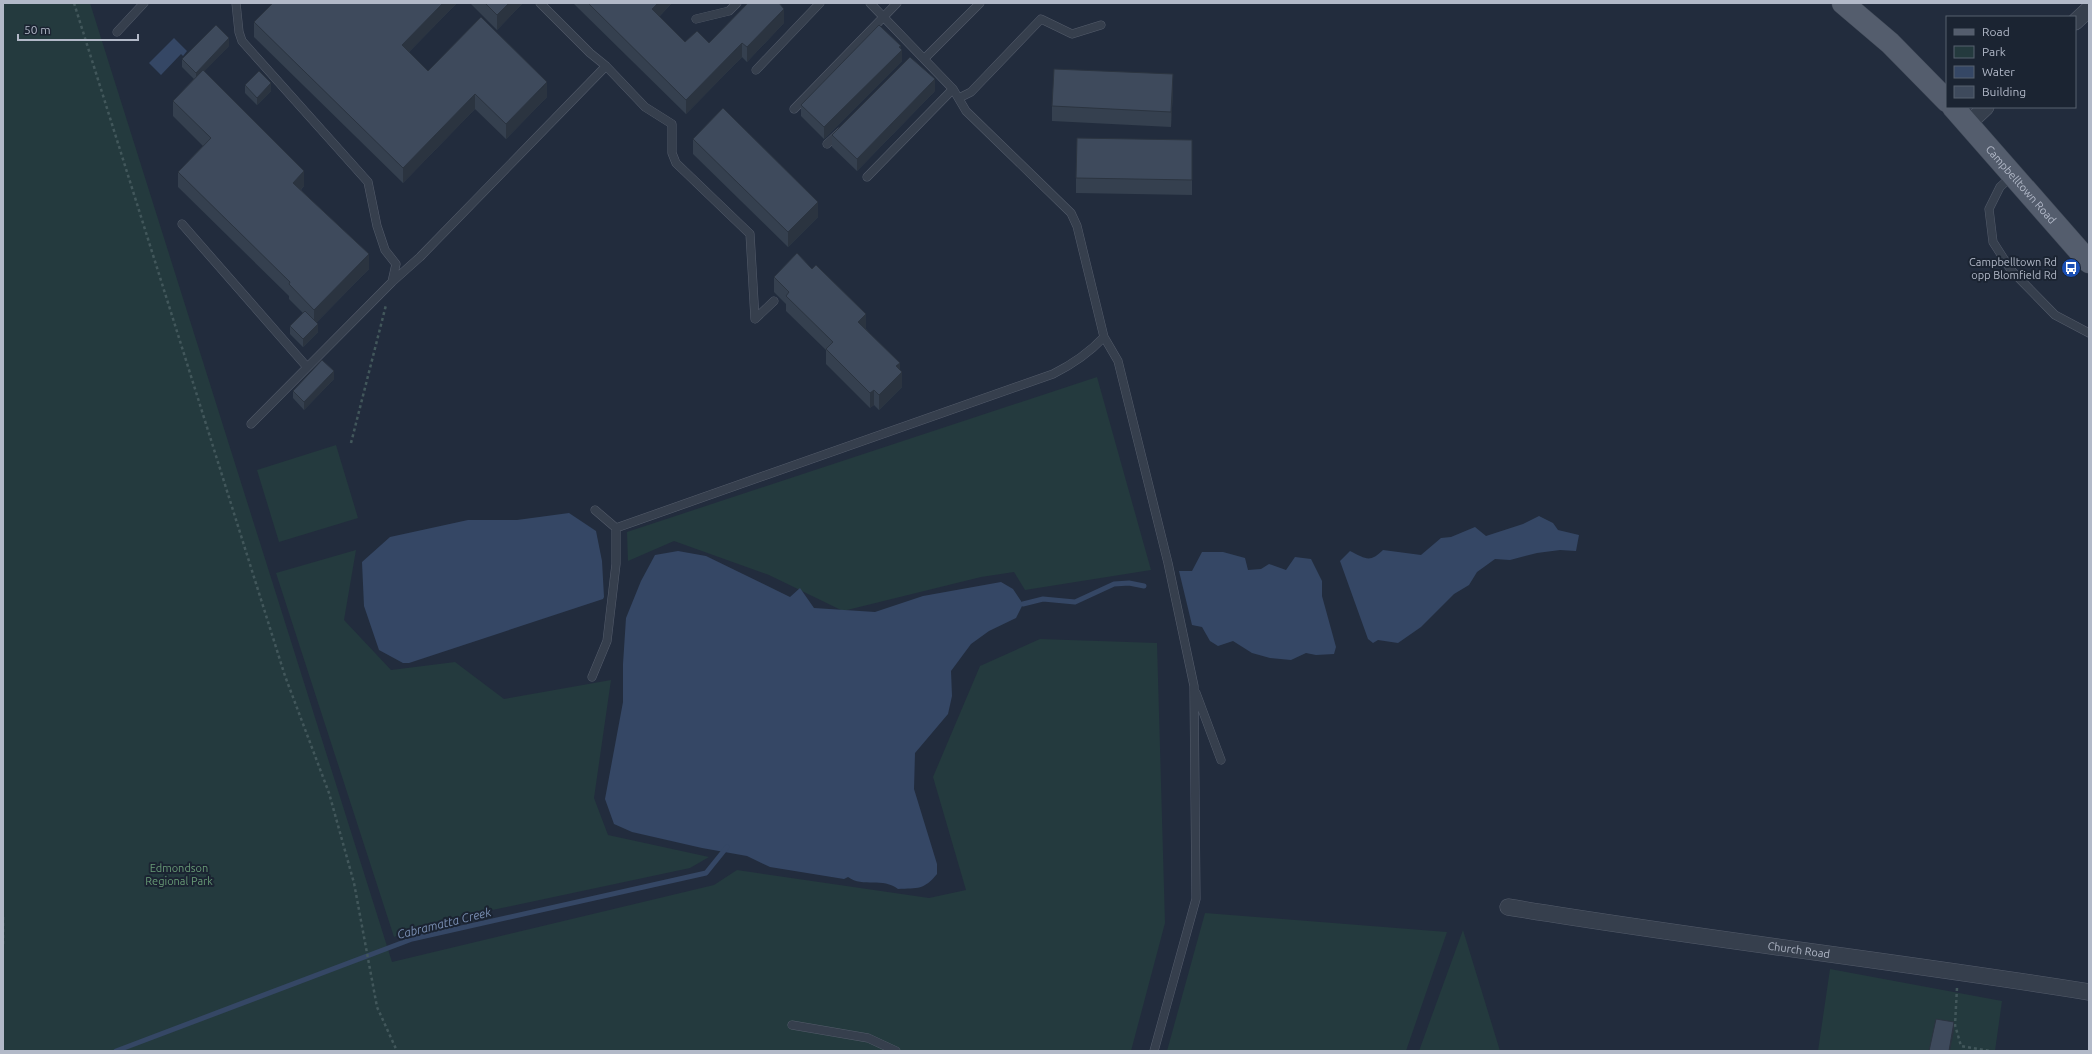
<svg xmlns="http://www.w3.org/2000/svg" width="2092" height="1054" font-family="Ubuntu,sans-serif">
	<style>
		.green { fill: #243a3e }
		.water { fill: #354765 }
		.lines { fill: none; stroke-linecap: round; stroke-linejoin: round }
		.stream { stroke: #354765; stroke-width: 5 }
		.lane-casing { stroke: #545c6b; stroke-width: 9 }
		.street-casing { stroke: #545c6b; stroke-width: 17 }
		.primary-casing { stroke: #3f4856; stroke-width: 23 }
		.path { stroke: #42575b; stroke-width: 2.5; stroke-dasharray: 3 3; stroke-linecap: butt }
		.lane { stroke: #363f4d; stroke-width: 8 }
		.street { stroke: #363f4d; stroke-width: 16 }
		.primary { stroke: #545d6d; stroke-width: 22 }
		.wall { fill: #35404f }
		.shaded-wall { fill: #2b3440 }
		.building { fill: #3e4a5c; stroke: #2b3440 }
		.labels { text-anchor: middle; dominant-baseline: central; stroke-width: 4; stroke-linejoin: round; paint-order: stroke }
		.street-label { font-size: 11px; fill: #b2b9c8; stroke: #1b2432 }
		.poi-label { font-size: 11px; fill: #b2b9c8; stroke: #1b2432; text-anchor: end }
		.park-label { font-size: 11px; fill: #689a76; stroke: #1b2432 }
		.water-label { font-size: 12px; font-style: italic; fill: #798eb2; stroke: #1b2432 }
	</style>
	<rect width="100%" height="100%" fill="#222c3d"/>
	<!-- green -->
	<path class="green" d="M3,3H90L392,962L714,885L737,870L929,898L966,890L933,777L980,666L1040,639L1157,643L1165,923L1131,1051H3Z
		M1097,377L1151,570L1025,590L1014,572L981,577L843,611L769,575L674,541L628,561L627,532Z
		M336,445L358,518L279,542L257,470Z
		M356,550L344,620L391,670L455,662L504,699L611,680L594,798L608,835L709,857L690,868L417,926L394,937L276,573Z
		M1205,913L1447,932L1406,1051H1167Z
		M1463,930L1500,1051H1419Z
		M1830,969L2002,1001L1995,1051H1818Z"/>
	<!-- water -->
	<path class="water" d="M174,38L187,51L183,56L181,54L161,75L149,63Z
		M569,513L596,531L602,561L604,597L603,599L409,663H403L379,650L364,606L362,562L390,537L468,520H517Z
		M1539,516L1553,523L1558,530L1579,535L1576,551L1560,550L1537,553L1510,560L1495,559L1477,572L1469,585L1454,594L1421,627L1398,643L1378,640L1373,643L1368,639L1340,561L1350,551C1366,559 1370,563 1383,550L1421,555L1441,538L1451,537L1475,527L1486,536L1523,524Z
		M678,551L706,556L790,597L800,588L814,608L875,612L923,596L1001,582L1013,589L1023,604L1016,618L989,631L971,644L951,671L952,696L948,714L915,753L914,789L937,864V874C924,890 918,888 898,889C883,877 863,888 848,877L844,879L770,867L747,856L702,848L632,832L614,824L605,799L623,702V664L626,618L641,581L655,555Z
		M1202,552H1223L1245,558L1248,570L1261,569L1269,564L1286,570L1295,557L1311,559L1322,581V596L1336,647L1334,654L1316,655L1306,653L1291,660L1270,658L1252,653L1233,641L1218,646L1210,641L1202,627L1192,625L1179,571H1192Z"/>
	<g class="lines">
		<!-- stream -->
		<path class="stream" d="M1023,604L1043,599L1075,602L1114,584L1129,583L1144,586
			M116,1051L412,939L706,873L727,847"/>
		<defs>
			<path id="lane" d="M236,3L239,32L242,41L368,182L377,226L385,250L396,264L392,282L251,424
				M540,3L590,53L606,66
				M696,19L729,11L737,3
				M117,32L144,3
				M924,59L980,3
				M756,70L820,3
				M959,98L971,92L1041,19L1072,34L1101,25
				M794,109L897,3
				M827,144L840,132
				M2012,176L2000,187L1989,209L1993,242L2011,270L2055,315L2089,333
				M867,177L953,89
				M182,224L307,367
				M392,282L420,257L606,66L645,107L672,124V153L676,163L750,234L755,319L774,301
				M1104,337L1118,361L1168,563L1194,686L1196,899L1154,1051
				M595,510L616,528
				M592,677L607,641L616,564V528L1053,374C1073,364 1089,353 1104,337L1077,226L1071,213L966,111L953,89L870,3
				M1196,693L1221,760
				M792,1025L868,1038L896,1051"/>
			<g id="street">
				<path d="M2075,22L2089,9"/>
				<path d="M1969,123L1986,107"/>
				<path id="s1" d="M1508,907C1701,939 1896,961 2089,992"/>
			</g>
			<g id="primary">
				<path d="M1843,3L1890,43L1947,101"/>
				<path id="s2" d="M1953,107L2089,262"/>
			</g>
		</defs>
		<!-- lane casing -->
		<use href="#lane" class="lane-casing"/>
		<!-- street casing -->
		<use href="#street" class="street-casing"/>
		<!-- primary casing -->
		<use href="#primary" class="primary-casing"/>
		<!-- path -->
		<path class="path" d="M74,3L285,676L329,793L354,883L377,1007L397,1051
			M351,443L386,305
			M3,917V945
			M1957,988L1955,1025L1961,1046L1990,1051"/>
		<!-- lane -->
		<use href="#lane" class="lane"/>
		<!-- street -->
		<use href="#street" class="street"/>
		<!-- primary -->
		<use href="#primary" class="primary"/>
	</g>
	<!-- wall -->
	<path class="wall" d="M273,3H457L409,52L428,71L547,97L506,139L475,109L403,183L254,37V22Z
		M470,3H522V4L497,30Z
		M573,3H672L659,17L685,42L709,43L784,23L747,62L742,57L686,114Z
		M229,46L204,71L304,186L301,190L369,269L316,323L318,332L303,347L290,334V326L303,313L289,299V296L178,187V172L203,146L173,116V101L194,79L182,67V59Z
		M901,49L902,61L824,139L801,116V105Z
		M245,85L271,91L257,105L245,93Z
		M1173,90L1171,127L1052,121V106Z
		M935,91L857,171L832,147V135Z
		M693,139L818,217L788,247L693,154Z
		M1192,140V195L1076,193V178Z
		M812,269L866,329L900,370L902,387L879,410L874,405L870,408L826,364V350L786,311V304L774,292V277Z
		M334,379L304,410L293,398V391Z"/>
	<!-- shaded-wall -->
	<path class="shaded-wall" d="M443,3H457L402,59V45Z
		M509,3H522V4L497,30V15Z
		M658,3H672L652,24V9Z
		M784,9V23L747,62V47Z
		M229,38V46L196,80V73Z
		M742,43V57L686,114V100Z
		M901,46V51L902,50V61L824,139V127Z
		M1173,74V90L1171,127V112Z
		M935,79V91L857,171V159Z
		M547,82V97L506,139V124Z
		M271,83V91L257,105V98Z
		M475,94V109L403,183V168Z
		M304,171V186L293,198V183Z
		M818,202V217L788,247V232Z
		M369,254V269L314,325V310Z
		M866,314V329L858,322Z
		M318,324V332L303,347V339Z
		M900,363V374L902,372V387L879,410V395L896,366Z
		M334,371V379L304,410V402Z
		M874,390V405L870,408V393Z
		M1954,1022V1030L1950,1051H1949Z"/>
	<!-- building -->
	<path class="building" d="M273,3H443L402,45L428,71L481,17L547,82L506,124L475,94L403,168L254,22Z
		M485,3H509L497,15Z
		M588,3H658L652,9L685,42L697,31L709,43L748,3H779L784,9L747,47L742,43L686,100Z
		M216,25L229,38L196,73L182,59Z
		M879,25L901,46L899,47L902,50L824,127L801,105Z
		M910,57L935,79L857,159L832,135Z
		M1054,69L1173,74L1171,112L1052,106Z
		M203,70L304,171L293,183L369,254L314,310L289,284L290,282L178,172L211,138L173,101Z
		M259,71L271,83L257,98L245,85Z
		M723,108L818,202L788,232L693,139Z
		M1077,138L1192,140V180L1076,178Z
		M797,253L812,269L816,265L866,314L858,322L900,363L896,366L902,372L879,395L874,390L870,393L826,349L833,342L786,296L789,292L774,277Z
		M305,311L318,324L303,339L290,326Z
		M322,360L334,371L304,402L293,391Z
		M1936,1019L1954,1022L1949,1051H1929Z"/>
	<!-- icons -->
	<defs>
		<symbol id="bus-disc" viewBox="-11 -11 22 22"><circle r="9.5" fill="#1a4fb4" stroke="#1b2432"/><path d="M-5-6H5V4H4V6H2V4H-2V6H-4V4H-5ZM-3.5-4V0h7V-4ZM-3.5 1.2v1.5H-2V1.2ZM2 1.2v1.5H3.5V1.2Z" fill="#fff"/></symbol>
	</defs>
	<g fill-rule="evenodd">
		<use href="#bus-disc" x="2060" y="257" width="22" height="22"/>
	</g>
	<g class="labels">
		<!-- street labels -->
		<g class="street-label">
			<text stroke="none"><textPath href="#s2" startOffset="103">Campbelltown Road</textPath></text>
			<text stroke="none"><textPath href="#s1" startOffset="294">Church Road</textPath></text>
		</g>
		<!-- poi labels -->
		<g class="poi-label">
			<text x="2057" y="262">Campbelltown Rd<tspan x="2057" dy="13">opp Blomfield Rd</tspan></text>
		</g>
		<!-- park labels -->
		<g class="park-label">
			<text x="179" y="868">Edmondson<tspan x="179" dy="13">Regional Park</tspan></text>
		</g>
		<!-- water labels -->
		<g class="water-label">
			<text transform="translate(444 923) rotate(-14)">Cabramatta Creek</text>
		</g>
	</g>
	<!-- border -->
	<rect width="2092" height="1054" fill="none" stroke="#b2b9c8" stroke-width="8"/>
	<!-- legend -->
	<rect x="1946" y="16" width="130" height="92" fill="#1b2432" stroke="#57606e"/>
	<rect x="1954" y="29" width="20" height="6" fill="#545d6d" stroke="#57606e"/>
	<text x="1982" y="36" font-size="12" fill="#b2b9c8">Road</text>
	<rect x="1954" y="46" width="20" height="12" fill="#243a3e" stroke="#57606e"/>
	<text x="1982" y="56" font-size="12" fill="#b2b9c8">Park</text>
	<rect x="1954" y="66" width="20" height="12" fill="#354765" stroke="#57606e"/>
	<text x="1982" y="76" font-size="12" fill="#b2b9c8">Water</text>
	<rect x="1954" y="86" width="20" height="12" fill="#3e4a5c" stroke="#57606e"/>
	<text x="1982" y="96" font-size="12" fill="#b2b9c8">Building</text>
	<!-- scale -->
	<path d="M18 34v6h120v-6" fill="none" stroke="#b2b9c8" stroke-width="2"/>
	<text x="24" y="34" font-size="12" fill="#b2b9c8" stroke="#1b2432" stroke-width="3" paint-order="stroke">50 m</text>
</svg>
